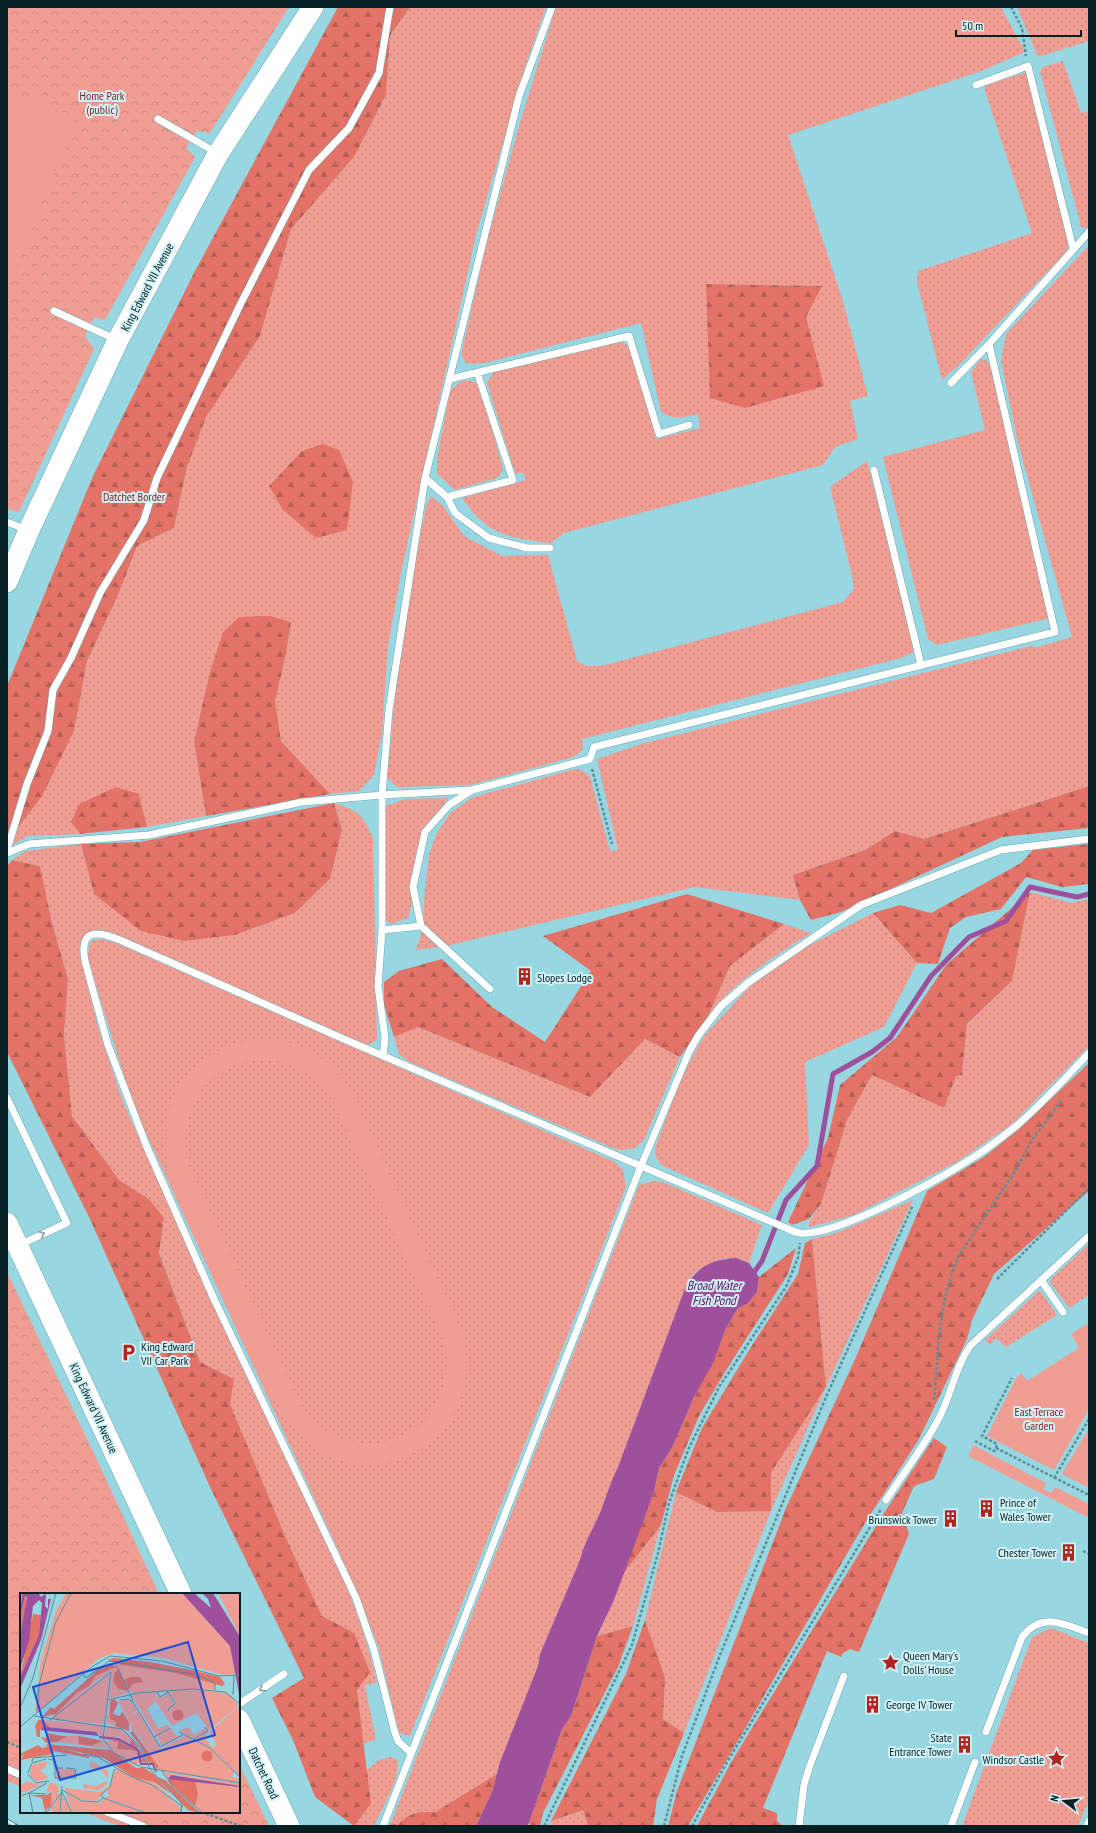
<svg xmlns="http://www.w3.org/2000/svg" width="1096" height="1833" font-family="'PT Sans Narrow',sans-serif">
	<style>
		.grass { fill: url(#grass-dots); fill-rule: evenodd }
		.forest { fill: url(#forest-firs) }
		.park { fill: url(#park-crowns) }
		.garden { fill: #f09e93; fill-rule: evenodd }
		.water { fill: #9e509c }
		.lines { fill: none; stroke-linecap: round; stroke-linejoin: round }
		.stream { stroke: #9e509c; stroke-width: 5 }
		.lane-casing { stroke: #6aa7b0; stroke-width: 8 }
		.secondary-casing { stroke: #6aa7b0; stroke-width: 22 }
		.path { stroke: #5e8e95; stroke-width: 2.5; stroke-dasharray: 3 2; stroke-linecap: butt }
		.lane { stroke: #fff; stroke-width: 7 }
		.secondary { stroke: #fff; stroke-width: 21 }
		.rail-casing { stroke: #4b777d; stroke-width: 4.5 }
		.rail { stroke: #d3f2f7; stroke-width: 3; stroke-dasharray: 9; stroke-linecap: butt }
		.oneway { stroke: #8e9a9c }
		.labels { text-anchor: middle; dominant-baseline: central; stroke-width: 4; stroke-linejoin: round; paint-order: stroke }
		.park-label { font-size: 12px; fill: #801a16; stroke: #d3f2f7 }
		.street-label { font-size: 12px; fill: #051f22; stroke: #d3f2f7 }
		.poi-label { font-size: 12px; fill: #051f22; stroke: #d3f2f7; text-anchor: start }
		.water-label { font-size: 13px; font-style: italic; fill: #540855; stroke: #d3f2f7 }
		.inset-river { fill: none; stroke: #9e509c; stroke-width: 2 }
		.inset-road { fill: none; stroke: #5d8d95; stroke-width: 1 }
		.view { fill: #1d4ed8; fill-opacity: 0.15; stroke: #1d4ed8; stroke-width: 2 }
		.inset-edge { fill: none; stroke: #051f22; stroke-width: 2 }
	</style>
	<defs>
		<pattern id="grass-dots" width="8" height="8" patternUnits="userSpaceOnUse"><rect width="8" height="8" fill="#f09e93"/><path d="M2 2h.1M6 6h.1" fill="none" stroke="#cc887e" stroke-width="1.8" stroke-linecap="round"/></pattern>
		<pattern id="forest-firs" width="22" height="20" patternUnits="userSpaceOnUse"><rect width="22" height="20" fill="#e37366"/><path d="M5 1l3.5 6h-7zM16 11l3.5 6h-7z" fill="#b65e54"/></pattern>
		<pattern id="park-crowns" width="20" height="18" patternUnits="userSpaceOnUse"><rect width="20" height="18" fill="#f09e93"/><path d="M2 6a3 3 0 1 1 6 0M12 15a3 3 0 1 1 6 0" fill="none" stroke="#cc887e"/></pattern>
	</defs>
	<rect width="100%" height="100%" fill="#98d7e1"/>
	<!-- grass -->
	<path class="grass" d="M410,7H546L526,64L476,235L402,568L388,646L382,733L374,775L359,791L330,794L281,741L275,701L286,654L291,622L210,672L194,741L206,816L147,827L139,794L71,822L80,834L27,836L7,849V842L74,731L87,661L118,595L137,546L174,528L187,467L206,416L260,336L291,229L354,157L386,95L390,36Z
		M556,7H1001L1025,52L979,72L788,135L843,301L868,396L850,401L858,439L835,447L823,465L564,533L551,543C528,540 501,538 483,522C475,516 468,506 462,498L526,480L523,473H515L487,383L494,372L616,340L634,348L656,439L700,428L698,414C684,417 674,421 661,412L641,323L485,363L467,364L461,355L487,241L519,126ZM706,284L821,286L806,317Z
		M1017,7H1089V41L1038,57Z
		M1063,61L1081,113L1089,111V227L1087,229L1081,227L1040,71L1043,67Z
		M1031,71L1071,237L1066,252L959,365L942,380L917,282L918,271L1032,233L985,91V85Z
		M1089,245V786L923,839L895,831L865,850L793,875L800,900L695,887L446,946L416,950L423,928L424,900L429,854L437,833L450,813L473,797L575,769L582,770L590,777L610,851L618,850L597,759L641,744L1031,646L1038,647L1072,637L1018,443L1001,360L1006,334Z
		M981,359L986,360L991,367L1052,608L1051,618L937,645L928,639L883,457L985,430L971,372Z
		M470,380L481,387L503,470L497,478L455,490L437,474V459L450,391L460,382Z
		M867,461L916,651L901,658L582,739L583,749L574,757L470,785L397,787L387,778L401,637L426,506L431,496L443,506L464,536L502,556L548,555L577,661L586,666H601L843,602L854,589L852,576L830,487Z
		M448,798L423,838L413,899L408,918L391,924L382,918L386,806L405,799Z
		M334,803C359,811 362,814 373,838L377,1040L367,1045L107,931L94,930L84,936L80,949L81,959L98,1027L123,1102L225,1330L343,1577C357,1612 369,1646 377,1683L365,1685L376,1740L363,1743L357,1689L370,1672L354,1634L322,1616L286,1538L230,1404L234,1379L200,1362L159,1252L164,1218L149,1199L119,1180L72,1116L64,1035L68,979L52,923L40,866L12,860L26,851L81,844L94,894L235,935L295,913L330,879L342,830Z
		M1030,892L1071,903L1089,899V1046L1012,1124L957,1162L854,1215L810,1227L808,1224L821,1204L847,1120L872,1075L944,1108L956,1075H962L967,1025L1012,981Z
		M873,913L917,963L884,1027L805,1062L809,1145L768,1213L661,1165L656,1157L655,1148L681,1078L704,1036L752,984L804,948Z
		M784,924L811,933C774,956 737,980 709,1014L730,966Z
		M101,939L116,943L615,1162L623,1170L626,1187L410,1736L399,1733L378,1645L339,1552L133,1105L87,956L91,941Z
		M418,1027L590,1097L645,1039L680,1057L644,1140L634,1149L618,1150L409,1062L399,1054L394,1037Z
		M653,1181L663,1182L762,1225L749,1263L736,1258L721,1259L699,1269L692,1276L684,1291L618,1467C611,1481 607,1494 602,1508C595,1526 584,1542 580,1560L540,1654L538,1666L500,1762L497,1774L435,1812L424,1811L398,1825L391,1823L639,1185Z
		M913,1200L826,1387L771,1511L684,1733L663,1719L665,1677L645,1620L676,1492L717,1512L771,1511V1473L826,1387L812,1239L836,1233Z
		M1089,1244V1295L1069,1308L1050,1282L1051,1279Z
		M1040,1290L1057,1315L1006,1347L996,1338L990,1345L985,1340Z
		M661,1525L633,1626L597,1636L614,1600L623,1574Z
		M1051,1628L1089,1643V1800L1078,1826H962L1032,1637Z
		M390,1757L397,1759C402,1777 382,1808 374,1826H354L371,1804L366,1771L379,1760Z
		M583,1810L588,1826H550L551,1821Z"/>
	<!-- forest -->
	<path class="forest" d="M338,7H410L390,36L386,95L354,157L291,229L260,336L206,417L187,467L174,528L137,546L118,595L87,661L74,731L42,796L7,842V686L93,476L195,271Z
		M706,284L822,286L806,317L824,386L745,408L710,398Z
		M323,444L339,450L353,482L347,530L316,538L283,510L269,486L302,451Z
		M270,616L291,622L286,654L275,701L281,741L330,794L206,816L194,741L210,672L223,632L239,617Z
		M1089,786V828L1002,837L841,912L811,920L800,900L793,875L865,850L895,831L924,839Z
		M116,787L139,794L147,827L80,834L71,822L79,804Z
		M334,803L342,830L330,879L295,913L235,935L184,941L141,931L94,894L81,844L140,842Z
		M1089,844V884L1062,887L1026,877L1001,909L966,917L950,928L938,964L917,963L873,913L900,905L931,913L1021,863L1033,850Z
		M12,860L40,866L52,923L68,979L64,1035L72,1116L119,1180L149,1199L164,1218L159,1253L200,1362L234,1379L230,1404L286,1538L322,1616L354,1633L370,1672L357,1690L371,1804L354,1826L315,1797L293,1740L272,1698L304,1678L210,1487L90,1219L7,1052V866Z
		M1030,892L1012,981L967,1024L962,1075L956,1076L944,1108L872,1075L847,1120L821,1204L809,1219L792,1225L788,1222L828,1138L840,1085L897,1037L946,965Z
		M687,894L784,924L730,966L709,1014L680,1057L645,1039L590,1097L418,1027L394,1037L384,1005V982L399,971L442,959L492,1007L545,1042L591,971L543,936Z
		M1089,1063V1191L994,1274L972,1320L967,1339L919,1439L865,1523L688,1826H668L677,1791L786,1508L856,1357L927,1191L984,1157L1018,1130Z
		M812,1239L826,1387L771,1473V1511L717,1512L676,1492L702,1428L751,1347L798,1274L805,1243Z
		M796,1248L788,1274L728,1367L700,1414L674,1475L661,1525L623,1574L654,1491L659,1468L672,1448L694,1397L714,1359L725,1330L738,1308L747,1304L757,1292L759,1277Z
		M934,1438L947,1447L934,1479L914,1486L902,1513L909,1534L859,1652L850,1649L843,1653L841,1657L827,1651L763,1808L777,1813V1821L783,1826H697L733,1759L884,1513Z
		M645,1620L665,1677L663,1719L684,1733L657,1799L653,1826H588L583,1810L551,1821L626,1674Z
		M633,1626L618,1667L543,1813L540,1826H530L529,1823L562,1729L571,1716L597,1636Z
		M497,1774L492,1792L476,1826H390L391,1823L398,1825C408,1813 420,1811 435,1812Z"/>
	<!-- park -->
	<path class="park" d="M7,7H289L210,133L197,131L186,148L195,157L105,320L94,317L85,336L94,349L19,512L7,509Z
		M7,1272L98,1462L159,1594H21V1787L7,1781Z
		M239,1764L269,1826H119L84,1812H239Z"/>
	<!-- garden -->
	<path class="garden" d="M7,90L76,118L15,271L7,268Z
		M255,1039C299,1039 328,1054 351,1091L462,1332C495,1459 331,1519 276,1400L271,1402L166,1174L170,1172C152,1106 187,1051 255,1039ZM257,1059C290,1059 315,1073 333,1101L443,1339C467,1433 355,1484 300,1404L189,1166C176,1112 202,1069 257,1059Z
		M1089,1323V1409L1054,1470L987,1436L1016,1378L1022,1373L1027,1381L1079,1348L1071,1334Z
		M1089,1428V1488L1062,1474Z
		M973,1445L1046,1483L1043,1489L1051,1493L1055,1487L1089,1504V1518L968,1456Z"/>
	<!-- water -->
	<path class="water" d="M736,1258L749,1263L759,1277L757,1292L747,1304L738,1308L725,1330L714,1361L694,1397L672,1448L659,1468L654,1491L639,1533L614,1600L597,1636L571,1716L562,1729L529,1823L527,1826H476L492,1792L500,1762L538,1666L540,1654L580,1560C584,1542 595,1526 602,1508C607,1494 611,1481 618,1467L684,1291C696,1267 709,1260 736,1258Z"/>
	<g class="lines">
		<!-- stream -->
		<path class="stream" d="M755,1271L762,1261L786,1200L817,1166L833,1074L872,1052L890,1038L931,976L969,937L1006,921L1030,887L1077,897L1089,894"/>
		<defs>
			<path id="lane" d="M976,85L1028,66L1073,248
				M158,119L217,153
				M54,311L117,340
				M450,379L629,336L659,434L689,425
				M951,383L989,344L1089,232
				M874,470L921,665
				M425,478L447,497L455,513L489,538L527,548H550
				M447,497L513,480L477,372
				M7,522L27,530
				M7,850L27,784L48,731L53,690L71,658L100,593L144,520L157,478L240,305L309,170L349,128L379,73L390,7
				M7,853L29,844L149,835L302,802L382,795L471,790
				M421,926L413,887L425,832L449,805L472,790L590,759L594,747L1055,632L989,344
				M382,930L421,926L490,989
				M383,1056L385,1038L378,986L382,930V795L389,710L425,478L519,96L552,7
				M7,1098L67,1223L19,1245
				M1041,1280L1063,1312
				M886,1500C903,1474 922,1449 937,1422C951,1398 954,1369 970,1346L1089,1236
				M239,1704L284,1674
				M986,1732L1022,1637C1042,1611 1064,1624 1089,1633
				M411,1753L398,1741L395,1733L374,1650L356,1598L214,1299L146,1145L108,1045L85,961C79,928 97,931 120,940L346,1040L786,1228C790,1230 795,1232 800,1233C835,1237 938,1180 969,1160C986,1150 1001,1138 1016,1126C1042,1104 1065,1078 1089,1053
				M7,1769L21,1775
				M107,1812L143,1826
				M383,1826L641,1166L689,1052L698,1036L721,1006L749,982L861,905L1001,850L1089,839
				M799,1826L804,1785L809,1768L844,1676
				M951,1826L975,1762
				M1087,1826L1089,1821"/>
			<path id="secondary" d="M7,582L29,530L118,340L218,154L313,7
				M7,1223L181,1594
				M239,1720L289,1826"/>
		</defs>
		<!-- lane casing -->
		<use href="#lane" class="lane-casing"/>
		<!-- secondary casing -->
		<use href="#secondary" class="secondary-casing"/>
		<!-- path -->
		<path class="path" d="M1011,7L1022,28L1026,56
			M592,769L612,844
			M997,1279L1089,1188
			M934,1400C938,1353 939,1298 959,1255L1014,1173L1032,1140L1061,1101
			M975,1441L994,1451L996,1448L1089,1495
			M996,1448L997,1444L982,1436L1012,1378
			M1054,1478L1089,1419
			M1083,1551L1089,1554
			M7,1742L21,1748
			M201,1812L241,1826
			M544,1826L632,1645L658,1553L669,1503L688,1450L719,1387L786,1287L798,1258L800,1243
			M664,1826L682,1756L720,1655L826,1397L913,1205
			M692,1826L727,1762L881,1509"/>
		<!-- lane -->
		<use href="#lane" class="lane"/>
		<!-- secondary -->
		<use href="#secondary" class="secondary"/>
		<defs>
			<path id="rail" d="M7,1821L16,1826"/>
		</defs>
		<!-- rail casing -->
		<use href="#rail" class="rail-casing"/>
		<!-- rail -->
		<use href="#rail" class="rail"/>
	</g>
	<!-- one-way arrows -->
	<defs><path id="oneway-chevron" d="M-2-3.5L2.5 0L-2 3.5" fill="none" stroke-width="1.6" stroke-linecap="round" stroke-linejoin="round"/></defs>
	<g class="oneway">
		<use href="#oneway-chevron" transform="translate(42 1234) rotate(-24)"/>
		<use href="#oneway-chevron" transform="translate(262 1689) rotate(147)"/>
	</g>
	<!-- icons -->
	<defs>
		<symbol id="building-bare" viewBox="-9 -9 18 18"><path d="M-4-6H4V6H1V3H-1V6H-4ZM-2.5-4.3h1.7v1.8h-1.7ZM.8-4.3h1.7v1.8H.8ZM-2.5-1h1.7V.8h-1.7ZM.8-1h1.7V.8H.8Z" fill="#b3231f" stroke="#d3f2f7" stroke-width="2.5" paint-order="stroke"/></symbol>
		<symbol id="parking-bare" viewBox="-9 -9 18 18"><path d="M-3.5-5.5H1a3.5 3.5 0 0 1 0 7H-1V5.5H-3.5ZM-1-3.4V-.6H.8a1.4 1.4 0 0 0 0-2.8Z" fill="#b3231f" stroke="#d3f2f7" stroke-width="2.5" paint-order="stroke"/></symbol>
		<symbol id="sight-bare" viewBox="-9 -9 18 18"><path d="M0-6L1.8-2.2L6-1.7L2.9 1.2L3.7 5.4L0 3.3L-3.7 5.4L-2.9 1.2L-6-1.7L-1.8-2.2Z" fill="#b3231f" stroke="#d3f2f7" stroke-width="2.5" paint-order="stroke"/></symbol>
	</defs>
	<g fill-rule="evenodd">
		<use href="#building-bare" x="512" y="964" width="25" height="25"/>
		<use href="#parking-bare" x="116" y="1340" width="25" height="25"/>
		<use href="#building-bare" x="974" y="1496" width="25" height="25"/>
		<use href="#building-bare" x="938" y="1506" width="25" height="25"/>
		<use href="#building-bare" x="1056" y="1540" width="25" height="25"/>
		<use href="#sight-bare" x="878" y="1650" width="25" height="25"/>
		<use href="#building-bare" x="860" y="1692" width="25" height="25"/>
		<use href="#building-bare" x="952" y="1732" width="25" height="25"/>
		<use href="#sight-bare" x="1044" y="1746" width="25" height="25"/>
	</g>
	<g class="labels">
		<!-- park labels -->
		<g class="park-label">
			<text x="102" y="95">Home Park<tspan x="102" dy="14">(public)</tspan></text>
			<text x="134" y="496">Datchet Border</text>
			<text x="1039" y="1411">East Terrace<tspan x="1039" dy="14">Garden</tspan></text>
		</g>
		<!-- street labels -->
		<g class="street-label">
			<text transform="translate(147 287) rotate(-62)">King Edward VII Avenue</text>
			<text transform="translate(94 1408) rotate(65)">King Edward VII Avenue</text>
			<text transform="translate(264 1773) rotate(65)">Datchet Road</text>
		</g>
		<!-- poi labels -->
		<g class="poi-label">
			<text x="537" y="977">Slopes Lodge</text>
			<text x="141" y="1346">King Edward<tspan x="141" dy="14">VII Car Park</tspan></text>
			<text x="1000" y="1502">Prince of<tspan x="1000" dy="14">Wales Tower</tspan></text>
			<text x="937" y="1519" text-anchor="end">Brunswick Tower</text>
			<text x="1056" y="1552" text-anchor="end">Chester Tower</text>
			<text x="903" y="1655">Queen Mary's<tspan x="903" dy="14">Dolls' House</tspan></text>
			<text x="886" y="1704">George IV Tower</text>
			<text x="952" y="1737" text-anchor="end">State<tspan x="952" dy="14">Entrance Tower</tspan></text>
			<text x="1044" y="1759" text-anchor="end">Windsor Castle</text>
		</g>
		<!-- water labels -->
		<g class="water-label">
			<text x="714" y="1285">Broad Water<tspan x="714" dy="15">Fish Pond</tspan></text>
		</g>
	</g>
	<!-- overview -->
	<g transform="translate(20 1593)">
		<rect width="220" height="220" fill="#98d7e1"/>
		<path d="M198,0H220V45L216,35ZM96,70L175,83L195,91V96L112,100L109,97L112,91L122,85L110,84L104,87ZM96,71L99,77L95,92L102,99L108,97V100L89,106L92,81V80L90,79L78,87L44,116L91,80L84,131L31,126L35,122H29L38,119L58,99L70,91L76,83L87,79ZM182,97L209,101L219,113L189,137L176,120L152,133L136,109L137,101L141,105L148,100L154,112L147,116L149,119L150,115L156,111L149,98ZM136,99L135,109L127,116L138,135L147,132L150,134L136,143L111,102ZM106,106L112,109L117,117L111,122L119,118L140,156L165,143L191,156L214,179L212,184L220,186V190L138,177L120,145L114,138L112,139L110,130L98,108ZM90,108V126L96,129L95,133L86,130ZM220,113V183L191,155L175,147L188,139L185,144L192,154L197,152L189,139ZM23,127L83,132V144L76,139L30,135ZM87,133L98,134L112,146L109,150L103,149L98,143L91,146L84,144ZM168,134L174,142L185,135L187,138L174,146L159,138ZM151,135L156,143L162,142L142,153L137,143ZM47,143H58V147L71,153L83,148L89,156L38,149ZM85,148L98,149L97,156L118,158L119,169L115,172L93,159ZM37,175L55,177V184L36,185ZM97,176L135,195L162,215L161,220H127L83,204H89L87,198L92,190L94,179ZM143,179L220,191V193L151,182L147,185ZM119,184L133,189L162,213L138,196L116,185ZM7,188L18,192L26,190L0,201V193ZM90,188L89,194L77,207L79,208L60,207L45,198V195L80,199L88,194ZM175,188L220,194V220H183L175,213ZM30,189L39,193V199H35L40,201L27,218L33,203L32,198L26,200ZM45,200L60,208L79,210L84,206L125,220H53ZM41,202L39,220H32L31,216ZM42,202L52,220H41Z" fill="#f09e93"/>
		<path d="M5,3L7,8L0,44V24ZM13,21L21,22L19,41L0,85ZM94,65L130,69L176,78L200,84L205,91L202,93L156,80L102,72L88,67ZM90,70L96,74L76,83L69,93L58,99L36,121L22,124L31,114L34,116L81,74ZM99,77L108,97L106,98L98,96L93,88L95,79ZM110,84H120L123,89L112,91L109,97L104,87ZM94,106L98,110L93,121L100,123L102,118L109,129V138L95,133L96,129L90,126V108ZM152.5 122a5.5 5.5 0 1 1 11 0a5.5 5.5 0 1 1-11 0ZM18,127H23L30,135L20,136V144H17L15,133ZM113,138L138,173V177L134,171L128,169L122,155L110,140ZM27,140L42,143H47L38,149L26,150L21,144L26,145L29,143ZM58,143L64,144L83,148L71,153L59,151ZM84,146L97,147L118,158L97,156L98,149ZM112,146L121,158L127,170L120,169L119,158L109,152ZM25,151L90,157L116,175H124L134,181L151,201L134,189L113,184L84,165L41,155L69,163V165L34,158L33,161L0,167L5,161L0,164V161L18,152L22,155L27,154L26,152L35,154ZM181.5 163a5.5 5.5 0 1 1 11 0a5.5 5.5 0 1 1-11 0ZM137,184L145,187L180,220L168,217ZM151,184L175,188L178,201L175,213L150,190L148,186ZM32,199L31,213L25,218L22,205L10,202H26Z" fill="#e37366"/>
		<path d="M46,0H162L211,54L216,81L203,82L144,65L94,60L78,66L19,118L15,117L21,66L36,18Z" fill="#f09e93"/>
		<path d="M120 12a13 13 0 1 1 26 0a13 13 0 1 1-26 0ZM51,0H60L51,14L45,11ZM63,1L74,3L78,13L72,22L74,29L72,38L60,45L51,42L46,30L50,22L56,17L57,5ZM98,28L112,29L109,54L95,52ZM113,30L127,31L125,56L111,54ZM148,36L163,37L160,59L146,57ZM76,91L85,94L86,103L67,121L58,122L53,115L54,109ZM80,92L84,96V103L66,119H57L55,113L57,109L75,93ZM27,168L26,174L20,177L28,185L16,189L10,181L12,172ZM71,168L88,178V186L82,178L69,174ZM65,186L64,191L76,193L87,188L86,193L78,197L63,195Z" fill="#f09e93" fill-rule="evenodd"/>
		<path d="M2,0H18L21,4L26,0L25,13L28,16V6H31L21,47L0,96V85L19,41L22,10L19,7L13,13L9,48L0,76V44L7,5L5,3L0,24ZM162,0H174L191,15L188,6L182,0H193L219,42L220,106L210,53ZM25,134L76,139L79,143L20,137ZM151,182L220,193V194L148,186Z" fill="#9e509c"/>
		<path class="inset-river" d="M79,144L98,146L113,154L118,158L121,171H133L136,179"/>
		<path class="inset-road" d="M96,71L113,108M63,81L66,85L89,68L111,71L178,82L195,90V97M147,97L155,111L148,116L149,118M137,99L140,104L148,99M213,102L214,82M88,107L118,100L173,96L205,99L220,111M100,107L108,106L113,109L140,154L163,142M0,115L13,85L36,0M17,119L19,92L35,31L51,0M14,123L102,136L121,155L130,176L162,211L161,220M30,127L91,79L83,146L94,160L121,174L220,190M0,134L70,75L90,63L142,68L199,83L220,82M159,139L190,155L220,184M134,144L150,135M174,146L188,138L185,134M63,161L78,164L110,183L132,192L163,214M28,166L33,167L35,175M12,169L13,165L47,162M43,175H35V185H56L55,176L46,175M142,178L152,193L182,220M8,180L12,170L26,166M8,181L16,190L29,188M42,197L62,208L78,209L83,205M0,203L9,200L26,201M83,205L126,220M83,205L81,202L90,194L94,177L96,176M25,219L28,218L42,199L52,220M13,220L9,200L27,190M40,220L42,193"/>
		<path class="view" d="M168,49L195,142L40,187L13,94Z"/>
		<rect width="220" height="220" class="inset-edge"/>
	</g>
	<!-- border -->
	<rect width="1096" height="1833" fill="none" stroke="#051f22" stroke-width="16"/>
	<!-- north arrow -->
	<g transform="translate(1064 1801) rotate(286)" stroke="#d3f2f7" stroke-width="3" paint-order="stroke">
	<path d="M0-3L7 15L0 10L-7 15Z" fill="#051f22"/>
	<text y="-6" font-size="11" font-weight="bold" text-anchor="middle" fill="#051f22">N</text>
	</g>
	<!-- scale -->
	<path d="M956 30v6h125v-6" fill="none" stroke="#051f22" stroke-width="2"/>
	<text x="962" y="30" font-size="12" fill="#051f22" stroke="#d3f2f7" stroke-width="3" paint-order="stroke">50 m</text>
</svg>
